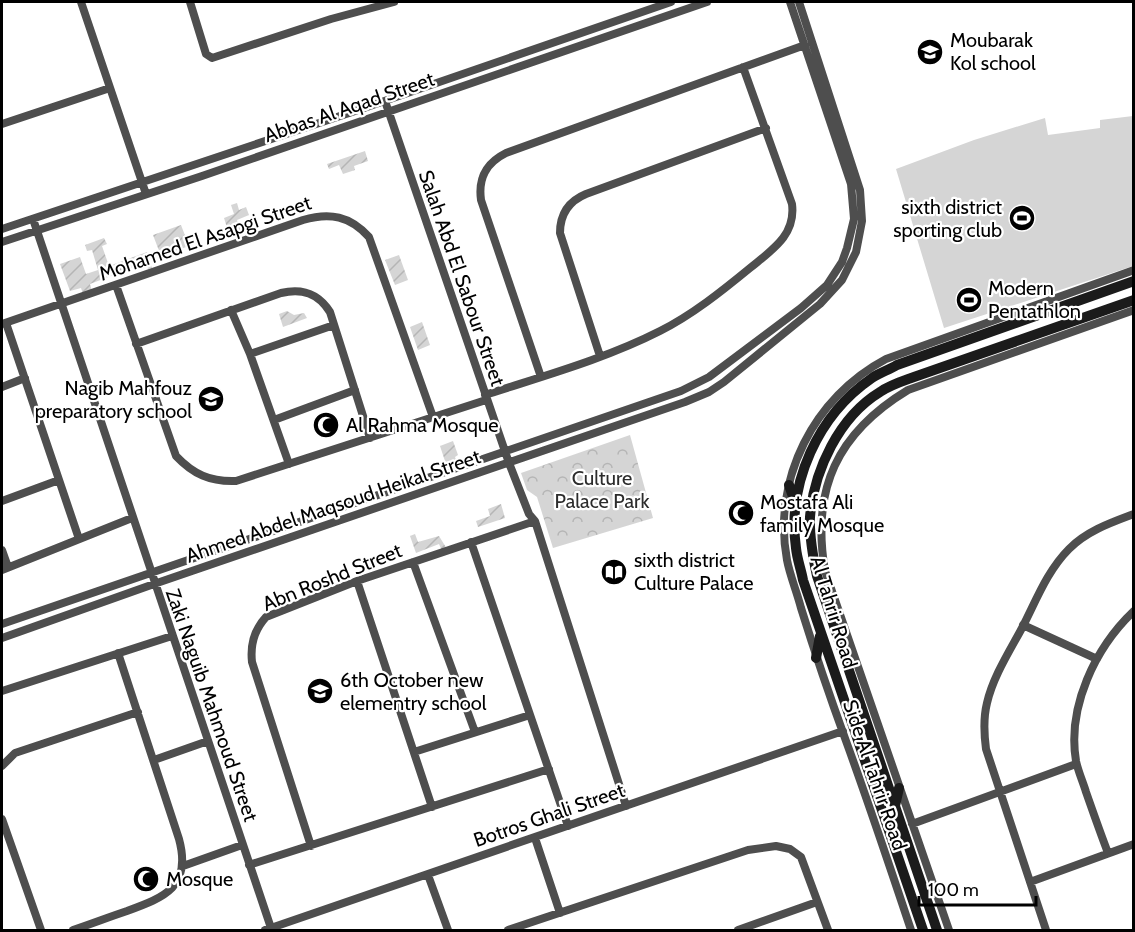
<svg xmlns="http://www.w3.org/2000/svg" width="1135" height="932" font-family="Cabin,sans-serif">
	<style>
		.park { fill: url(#park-crowns) }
		.garden { fill: url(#garden-furrows) }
		.pitch { fill: #d5d5d5 }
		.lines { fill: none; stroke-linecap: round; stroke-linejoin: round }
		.street { stroke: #4e4e4e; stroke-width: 8 }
		.secondary { stroke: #1b1b1b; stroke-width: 10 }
		.labels { text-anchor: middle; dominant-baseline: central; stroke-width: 4.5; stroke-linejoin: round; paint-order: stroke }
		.poi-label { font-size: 20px; fill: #000; stroke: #fff; text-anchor: start }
		.street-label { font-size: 20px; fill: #000; stroke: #fff }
		.park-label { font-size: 20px; fill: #2c2c2c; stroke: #fff }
	</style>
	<defs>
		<pattern id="park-crowns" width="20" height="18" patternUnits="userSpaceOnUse" patternTransform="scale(1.5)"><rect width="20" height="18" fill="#d5d5d5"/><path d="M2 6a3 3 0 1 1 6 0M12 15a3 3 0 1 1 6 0" fill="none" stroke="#b5b5b5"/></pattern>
		<pattern id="garden-furrows" width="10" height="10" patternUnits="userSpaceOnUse" patternTransform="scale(1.5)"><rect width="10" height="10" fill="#d5d5d5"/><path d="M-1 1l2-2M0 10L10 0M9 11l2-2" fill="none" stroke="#b5b5b5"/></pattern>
	</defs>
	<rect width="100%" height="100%" fill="#fff"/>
	<!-- park -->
	<path class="park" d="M630,435L653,518L553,548L537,497L527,490L521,473Z"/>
	<!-- garden -->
	<path class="garden" d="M365,151L368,161L354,166L355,170L343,174L339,165L329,169L327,164Z
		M237,203L239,210L246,207L249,215L237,220L241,230L229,234L224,218L234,214L231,205Z
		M181,225L189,246L161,256L153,235Z
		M104,238L107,244L102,246L109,266L147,252L152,268L148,269L145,263L90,284L92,291L83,294L81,288L70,291L60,264L80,257L86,274L98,270L92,250L87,251L85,245Z
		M399,255L408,280L395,285L385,260Z
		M287,311L294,315L304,313L307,318L283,327L279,314Z
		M422,322L430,345L418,350L410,327Z
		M453,441L458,455L455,457L458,466L448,470L440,446Z
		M501,504L505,518L478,527L476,521L490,516L488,509Z
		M415,534L418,542L439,536L447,549L442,551L439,544L416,553L410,536Z"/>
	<!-- pitch -->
	<path class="pitch" d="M1133,116V266L944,328L896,169L974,140L1045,118L1048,135L1100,128V120Z"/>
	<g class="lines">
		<!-- street -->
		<path class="street" d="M81,2L146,194
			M190,2L206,54L212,58L331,19L394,2
			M385,101L509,463L529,514L535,521L626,806
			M2,124L110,88
			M33,219L271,928
			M2,229L367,107L671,2
			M2,242L202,176L707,2
			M116,285L176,456C193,474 210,482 236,481L486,400
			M231,310L250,354L289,464
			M6,323L79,539
			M2,324L303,220C330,212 350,216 369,237L433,417
			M136,344L281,293C302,288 318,293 330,312L370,438
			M250,354L334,325
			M600,356L560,233C560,214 569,201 586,194L766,128
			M541,377L481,200C478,178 486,163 506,153L805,45
			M2,387L25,378
			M485,395C543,376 605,359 660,331C692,315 722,291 750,268C772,250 796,235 792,204L743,67
			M274,420L355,390
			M2,501L59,480
			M471,542L568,826
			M2,550L8,567
			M413,562L475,732
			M2,570L132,518
			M357,581L432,807
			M2,624L681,391L709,377L801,308L827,285L842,262L847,248L854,219L851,184L790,2
			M1023,625L1097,659
			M2,638L154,584L685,402L709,392L724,382L820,304L842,280L856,252L862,221L860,190L799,2
			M2,691L172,636
			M414,752L530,715
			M154,760L208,741
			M2,766L15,753L138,712
			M2,819L41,930
			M912,824L1076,764
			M535,838L560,913
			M311,846L252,662C250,644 254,630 266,617L357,581L535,521
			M1108,853C1100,832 1093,812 1086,792C1083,782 1078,771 1076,761C1067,707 1095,648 1134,611
			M249,865L549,769
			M183,866L242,845
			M428,875L448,930
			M1030,882L1134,844
			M73,930C91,924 109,917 127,911C165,897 192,887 179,839L118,653
			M265,930L843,731
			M508,930L748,850L776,846L790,849L801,857L828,930
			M738,930L817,902
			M911,930C890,867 869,804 846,741C830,697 815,653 801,608C797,592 790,576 787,560C772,479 814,397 886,359L1134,270
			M949,930L825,571C811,489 837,433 908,390L1134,310
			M1046,930L986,749C984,734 983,719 987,703C993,677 1009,652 1022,628C1036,601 1047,571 1069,549C1087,531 1110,523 1134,514"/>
		<!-- secondary -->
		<path class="secondary" d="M789,485L796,505
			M816,658L820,636
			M895,806L899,788
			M923,930L803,580C801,569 797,559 796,548C787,483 818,415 872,378C879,373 889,370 897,365L1134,281
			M937,930L817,576C813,557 809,537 810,517C814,470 839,417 880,392C890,385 903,381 914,377L1134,300"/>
	</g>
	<!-- icons -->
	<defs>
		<symbol id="school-disc" viewBox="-11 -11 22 22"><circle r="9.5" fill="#000" stroke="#fff"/><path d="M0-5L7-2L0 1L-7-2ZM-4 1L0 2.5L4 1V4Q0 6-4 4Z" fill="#fff"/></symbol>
		<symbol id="stadium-disc" viewBox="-11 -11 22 22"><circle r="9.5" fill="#000" stroke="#fff"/><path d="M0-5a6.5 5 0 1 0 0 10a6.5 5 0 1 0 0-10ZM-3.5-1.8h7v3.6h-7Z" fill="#fff"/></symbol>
		<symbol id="mosque-disc" viewBox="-11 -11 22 22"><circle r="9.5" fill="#000" stroke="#fff"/><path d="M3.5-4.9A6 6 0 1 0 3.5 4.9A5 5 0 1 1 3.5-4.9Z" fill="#fff"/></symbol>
		<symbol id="library-disc" viewBox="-11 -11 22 22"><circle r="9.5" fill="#000" stroke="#fff"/><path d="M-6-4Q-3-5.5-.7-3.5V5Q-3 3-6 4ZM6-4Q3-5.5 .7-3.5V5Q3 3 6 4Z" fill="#fff"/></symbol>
	</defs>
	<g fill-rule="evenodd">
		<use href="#school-disc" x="915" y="37" width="30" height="30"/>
		<use href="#stadium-disc" x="1007" y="203" width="30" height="30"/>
		<use href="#stadium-disc" x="954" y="285" width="30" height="30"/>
		<use href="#school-disc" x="196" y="384" width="30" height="30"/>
		<use href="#mosque-disc" x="311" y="410" width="30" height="30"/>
		<use href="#mosque-disc" x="726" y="498" width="30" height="30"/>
		<use href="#library-disc" x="599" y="557" width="30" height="30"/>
		<use href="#school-disc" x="305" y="676" width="30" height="30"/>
		<use href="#mosque-disc" x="131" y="864" width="30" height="30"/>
	</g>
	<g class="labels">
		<!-- poi labels -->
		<g class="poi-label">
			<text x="950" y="40">Moubarak<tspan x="950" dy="23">Kol school</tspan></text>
			<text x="1002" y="207" text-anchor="end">sixth district<tspan x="1002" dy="23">sporting club</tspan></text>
			<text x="988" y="288">Modern<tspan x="988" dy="23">Pentathlon</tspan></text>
			<text x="192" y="388" text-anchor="end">Nagib Mahfouz<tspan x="192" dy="23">preparatory school</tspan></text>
			<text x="346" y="425">Al Rahma Mosque</text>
			<text x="760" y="502">Mostafa Ali<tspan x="760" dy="23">family Mosque</tspan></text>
			<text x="634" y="560">sixth district<tspan x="634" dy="23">Culture Palace</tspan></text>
			<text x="340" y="680">6th October new<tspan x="340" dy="23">elementry school</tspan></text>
			<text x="166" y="879">Mosque</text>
		</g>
		<!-- street labels -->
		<g class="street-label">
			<text transform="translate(349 107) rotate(-19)">Abbas Al Aqad Street</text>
			<text transform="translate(205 238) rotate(-19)">Mohamed El Asapgi Street</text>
			<text transform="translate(462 278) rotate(71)">Salah Abd El Sabour Street</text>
			<text transform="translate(333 506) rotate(-19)">Ahmed Abdel Maqsoud Heikal Street</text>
			<text transform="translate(332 577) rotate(-22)">Abn Roshd Street</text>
			<text transform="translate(834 612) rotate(73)">Al Tahrir Road</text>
			<text transform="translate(212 705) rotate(71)">Zaki Naguib Mahmoud Street</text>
			<text transform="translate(875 775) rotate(71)">Side Al Tahrir Road</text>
			<text transform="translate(549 815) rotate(-19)">Botros Ghali Street</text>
		</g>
		<!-- park labels -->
		<g class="park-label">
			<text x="602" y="478">Culture<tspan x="602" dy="23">Palace Park</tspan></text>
		</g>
	</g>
	<!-- border -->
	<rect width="1135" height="932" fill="none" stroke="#000000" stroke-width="6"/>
	<!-- scale -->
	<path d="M919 896v9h117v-9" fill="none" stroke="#000000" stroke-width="3"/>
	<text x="928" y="896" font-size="18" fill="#000000" stroke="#ffffff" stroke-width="4.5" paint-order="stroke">100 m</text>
</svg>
